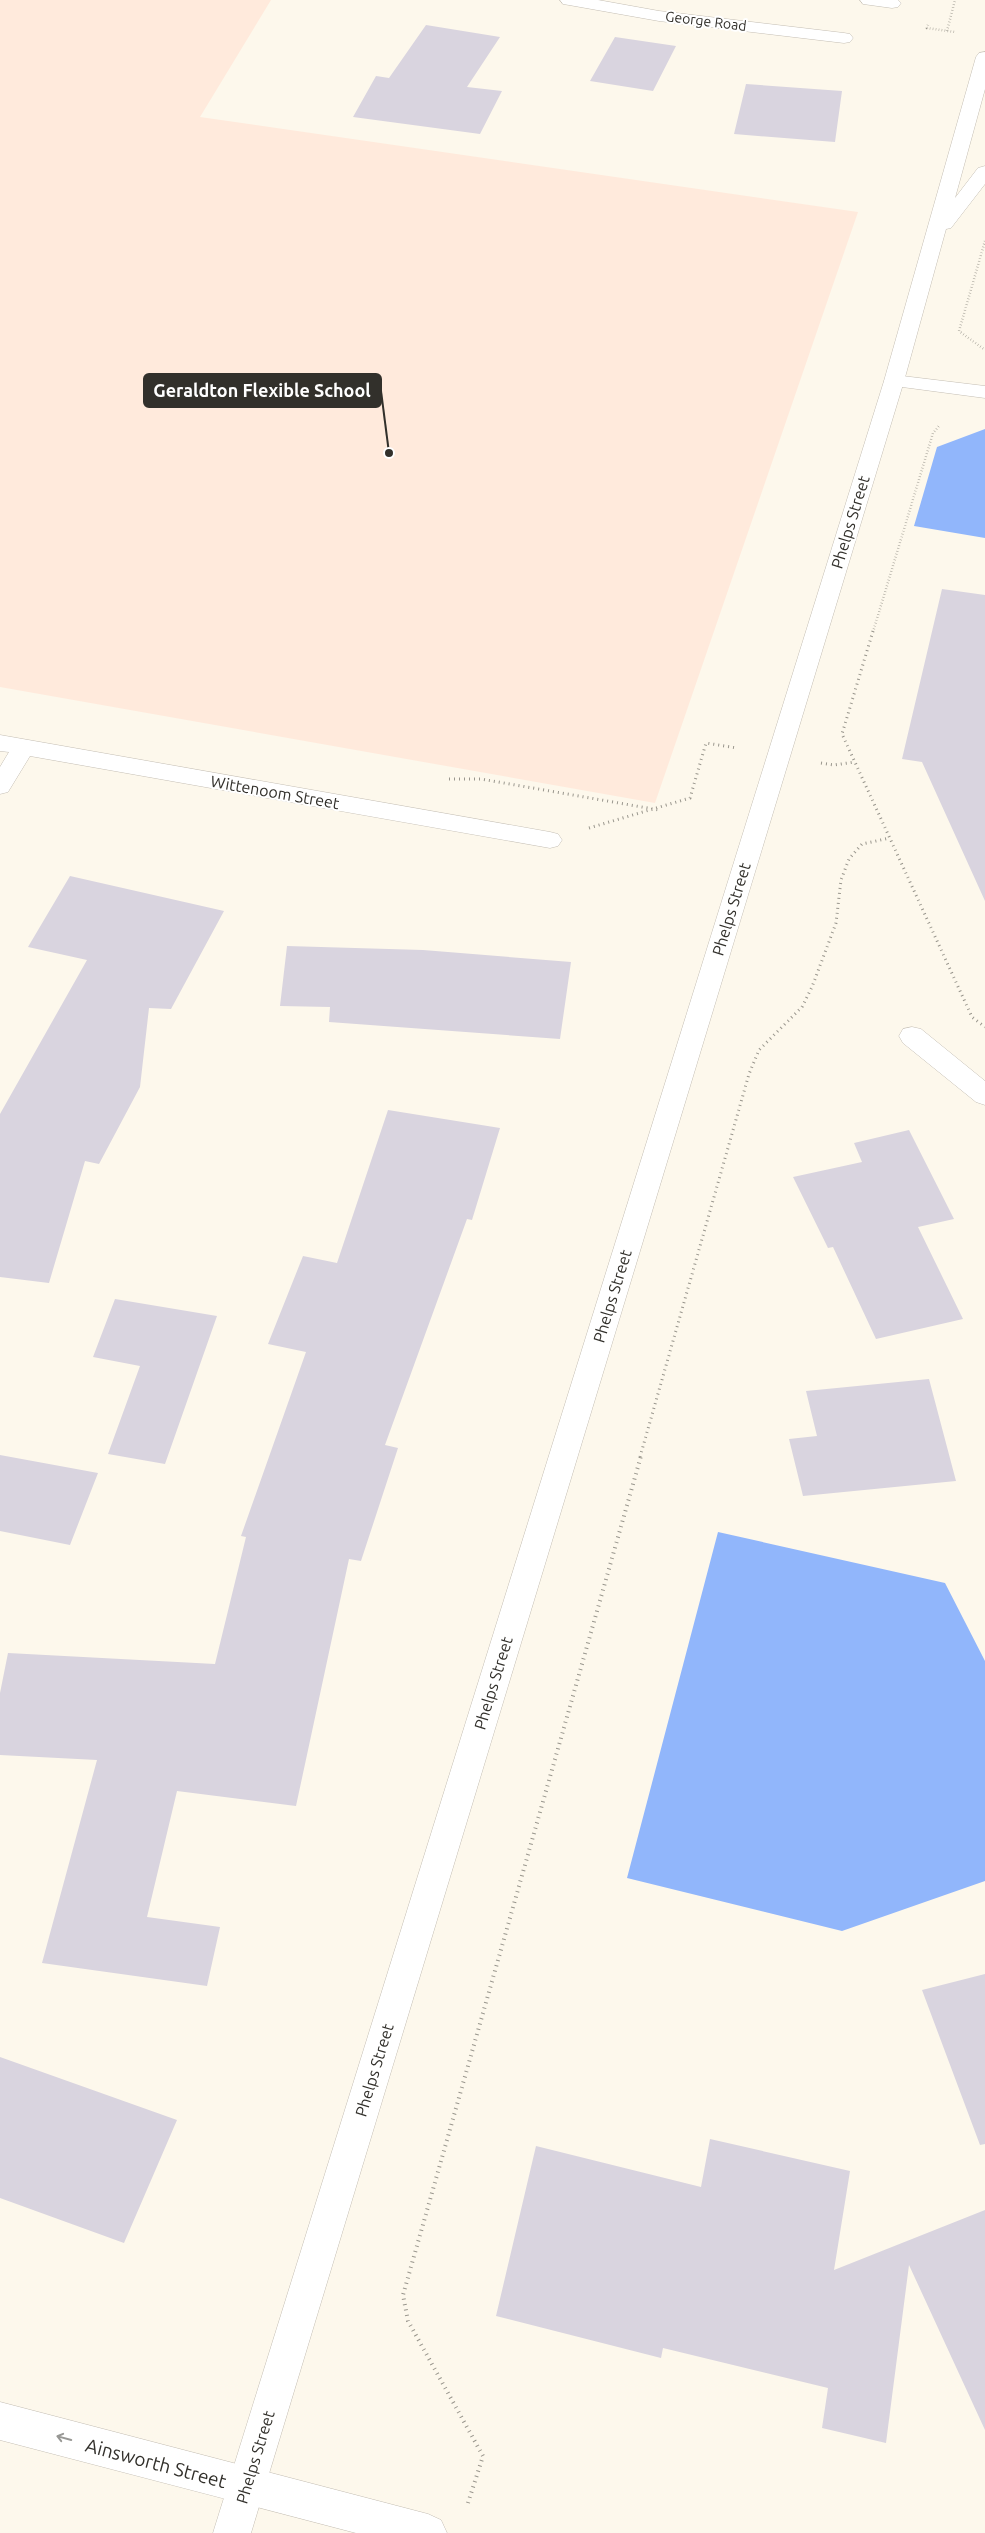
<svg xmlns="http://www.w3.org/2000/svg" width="985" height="2533" font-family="Ubuntu,sans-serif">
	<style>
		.commercial { fill: #ffeadc }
		.water { fill: #91b6fb }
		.building { fill: #d9d4df }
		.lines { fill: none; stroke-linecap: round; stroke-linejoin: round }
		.minor-casing { stroke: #c4beb4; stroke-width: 1 }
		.major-casing { stroke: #c4beb4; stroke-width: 1 }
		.path-far2 { stroke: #99968d; stroke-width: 2.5; stroke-dasharray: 0.5 2.5; stroke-linecap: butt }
		.path-far1 { stroke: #99968d; stroke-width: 3; stroke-dasharray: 1 4; stroke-linecap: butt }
		.path { stroke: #99968d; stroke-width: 4; stroke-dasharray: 1 4.5; stroke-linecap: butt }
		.minor { fill: #fff; fill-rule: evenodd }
		.major { fill: #fff; fill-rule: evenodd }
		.oneway { stroke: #989895 }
		.labels { text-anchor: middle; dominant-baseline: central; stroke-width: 4; stroke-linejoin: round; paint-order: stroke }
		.far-street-label { font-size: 14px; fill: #32302b; stroke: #fff }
		.street-label { font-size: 16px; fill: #32302b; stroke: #fff }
		.near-street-label { font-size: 19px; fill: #32302b; stroke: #fff }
		.leader { fill: none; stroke: #32302b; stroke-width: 2 }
		.callout-dot { fill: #32302b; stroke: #fff; stroke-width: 2 }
		.callout { fill: #32302b; stroke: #32302b; stroke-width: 2 }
		.callout-label { font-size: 18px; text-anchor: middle; font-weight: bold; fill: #fff }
	</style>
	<rect width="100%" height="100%" fill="#fdf8ec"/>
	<!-- commercial -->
	<path class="commercial" d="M0,0H271L200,117L858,212L655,803L0,687Z"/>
	<!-- water -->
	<path class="water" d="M985,429V538L914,526L937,447Z
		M718,1532L945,1583L985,1661V1881L842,1931L627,1878Z"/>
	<!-- building -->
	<path class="building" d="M426,25L500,37L467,87L502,91L480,134L353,117L376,76L389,78Z
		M615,37L676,46L653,91L590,81Z
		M746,84L842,91L835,142L734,134Z
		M942,589L985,595V901L922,762L902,759Z
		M70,876L224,911L171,1009L149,1008L140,1087L99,1164L85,1161L49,1283L0,1277V1114L87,960L28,947Z
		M287,946L423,950L571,962L560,1039L329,1022L330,1007L280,1006Z
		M388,1110L500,1128L472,1220L467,1219L385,1445L398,1448L361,1561L349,1559L296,1806L177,1791L147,1917L220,1927L207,1986L42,1963L97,1760L0,1755V1693L8,1653L215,1664L246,1537L241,1536L306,1352L268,1344L303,1256L337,1263Z
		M909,1130L954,1219L918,1227L963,1319L876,1339L833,1247L828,1248L793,1177L862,1162L854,1143Z
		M115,1299L217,1316L165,1464L108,1454L140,1366L93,1357Z
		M929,1379L956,1481L803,1496L789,1439L817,1436L806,1391Z
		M0,1455L98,1473L70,1545L0,1531Z
		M985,1974V2144L980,2145L922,1990Z
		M0,2057L177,2120L124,2243L0,2198Z
		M710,2139L850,2171L834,2270L985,2210V2430L909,2265L886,2443L822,2428L828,2388L663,2348L661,2358L496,2316L536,2146L701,2187Z"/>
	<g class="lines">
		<defs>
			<path id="minor" d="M560,0H598L659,11L844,33L850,34L853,38L850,42L844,43L659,21L569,5L563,4Z
				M860,0H898L901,3L898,7L892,8L863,4Z
				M894,375L985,386V398L887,385L884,381L887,377Z
				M0,735L550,832L558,834L562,840L558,846L550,848L30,756L8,792L0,794V767L9,752L0,751Z
				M912,1027L921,1029L985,1081V1105L976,1102L903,1043L899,1036L903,1029Z
				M0,2402L428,2514L441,2520L447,2533H356L0,2440Z"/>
			<path id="major" d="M985,52V89L955,198L978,168L985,166V184L951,228L946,229L904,381L251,2533H213L884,381L976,57L979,53Z"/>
		</defs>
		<!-- minor casing -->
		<use href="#minor" class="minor-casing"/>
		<!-- major casing -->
		<use href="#major" class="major-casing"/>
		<!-- path-far2 -->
		<path class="path-far2" d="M928,25L927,28L955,32
			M947,31L955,0
			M985,241L959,331L985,350
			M873,632L933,433L939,426"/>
		<!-- path-far1 -->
		<path class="path-far1" d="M873,631L842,734L972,1017L985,1027
			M821,763L834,765L855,762
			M449,779H481L659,810
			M589,828L690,798L706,743L737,748
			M640,1457L749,1074L759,1050L802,1007L812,987L836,923L841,880L849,859L862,844L890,838"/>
		<!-- path -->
		<path class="path" d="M468,2503L483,2456L408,2321L403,2295L641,1456"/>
		<!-- minor -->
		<use href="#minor" class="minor"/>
		<!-- major -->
		<use href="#major" class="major"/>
	</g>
	<!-- one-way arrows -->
	<defs><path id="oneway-shaft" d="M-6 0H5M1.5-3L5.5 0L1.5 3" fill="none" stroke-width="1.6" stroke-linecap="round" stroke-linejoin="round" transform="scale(1.25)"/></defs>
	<use class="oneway" href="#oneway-shaft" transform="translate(64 2438) rotate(-165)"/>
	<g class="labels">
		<!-- far-street labels -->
		<g class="far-street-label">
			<text transform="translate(706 21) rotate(7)">George Road</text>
		</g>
		<!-- street labels -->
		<g class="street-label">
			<text transform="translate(850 522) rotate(-73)">Phelps Street</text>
			<text transform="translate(275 792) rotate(10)">Wittenoom Street</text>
			<text transform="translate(731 909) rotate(-73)">Phelps Street</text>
			<text transform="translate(612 1296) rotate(-73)">Phelps Street</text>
			<text transform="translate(493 1683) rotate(-73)">Phelps Street</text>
			<text transform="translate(374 2070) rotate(-73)">Phelps Street</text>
			<text transform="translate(255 2457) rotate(-73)">Phelps Street</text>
		</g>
		<!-- near-street labels -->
		<g class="near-street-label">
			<text transform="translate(156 2463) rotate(15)">Ainsworth Street</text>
		</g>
	</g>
	<!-- callouts -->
	<path class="leader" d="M389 453L381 391"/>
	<circle class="callout-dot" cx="389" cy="453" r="5"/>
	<rect class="callout" x="144" y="374" width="237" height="33" rx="5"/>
	<g class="callout-label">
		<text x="262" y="397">Geraldton Flexible School</text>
	</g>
</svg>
